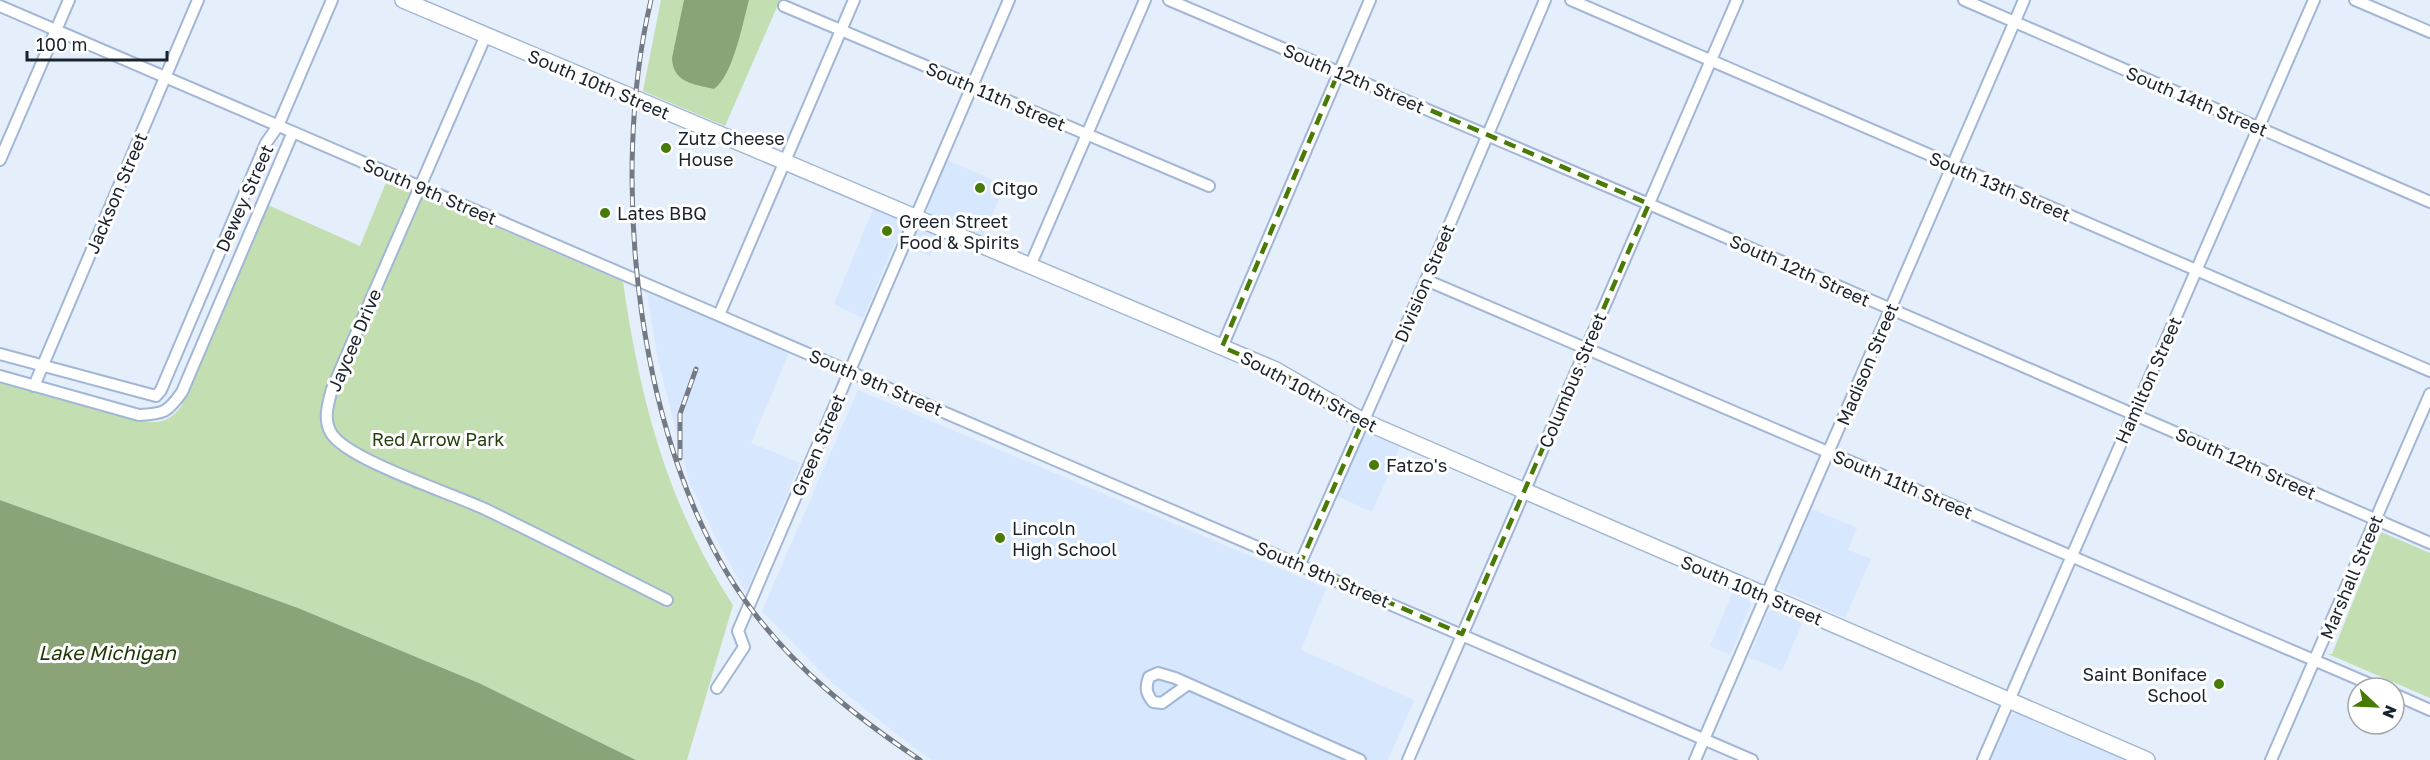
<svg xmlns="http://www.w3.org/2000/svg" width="2430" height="760" font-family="'Golos Text',sans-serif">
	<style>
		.built { fill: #d6e7fe }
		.green { fill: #c3deb0 }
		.water { fill: #8aa377 }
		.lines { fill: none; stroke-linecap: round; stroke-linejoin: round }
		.street-casing { stroke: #a1b7d5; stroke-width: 14 }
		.secondary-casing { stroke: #a1b7d5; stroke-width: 18 }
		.street { stroke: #fff; stroke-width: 10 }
		.secondary { stroke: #fff; stroke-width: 15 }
		.rail-casing { stroke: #727a86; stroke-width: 5 }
		.rail { stroke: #fff; stroke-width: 3; stroke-dasharray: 9; stroke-linecap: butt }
		.marked { fill: none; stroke: #487a06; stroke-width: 4.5; stroke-dasharray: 12 8; stroke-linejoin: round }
		.poi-dot { fill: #487a06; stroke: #fff; stroke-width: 2 }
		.labels { text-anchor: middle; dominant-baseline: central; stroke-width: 6; stroke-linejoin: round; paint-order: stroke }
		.street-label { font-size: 18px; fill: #1a222d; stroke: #fff }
		.poi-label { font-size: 18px; fill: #1a222d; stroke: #fff; text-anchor: start }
		.park-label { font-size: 18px; fill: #263f0e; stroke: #fff }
		.water-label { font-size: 20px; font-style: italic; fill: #1f3705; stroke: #fff }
	</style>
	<rect width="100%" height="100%" fill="#e5eefb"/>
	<!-- built -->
	<path class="built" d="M947,160L1005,185L983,236L933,215L927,210Z
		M874,207L939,235L930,256L895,242L863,318L834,304Z
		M647,293L789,353L751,443L800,463L746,592L718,542L689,481L658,360Z
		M858,390L1326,588L1301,650L1414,700L1388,760H932L921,753L831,682L762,611Z
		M1364,432L1400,447L1372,512L1335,495Z
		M1812,509L1857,528L1848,550L1871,559L1845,618L1780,589V583Z
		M1733,592L1747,597L1751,604L1730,655L1710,646Z
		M1772,610L1802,623L1782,671L1749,657L1767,614Z
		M2013,714H2017L2125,760H1990L2007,722Z"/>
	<!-- green -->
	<path class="green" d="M661,0H780L725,126L643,91Z
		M387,180L623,282C640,399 667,504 733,605L687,760H636L479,683L298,608L0,500V381L144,421C161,424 172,420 182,405L268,205L360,246Z
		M2381,532L2430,553V698L2328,654H2332Z"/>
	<!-- water -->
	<path class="water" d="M684,0H749C743,22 733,76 714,89C694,84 673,83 672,58Z
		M0,500L298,608L479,683L636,760H0Z"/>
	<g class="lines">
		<defs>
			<path id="street" d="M1169,0L1649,204L2430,543
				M1571,0L2430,371
				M1964,0L2430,202
				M2355,0L2430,32
				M0,6L1752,760
				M784,6L1209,186
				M486,35L332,389C328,404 323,419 331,433C347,460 454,494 487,510C547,539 607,570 667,600
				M0,160L69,0
				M1030,266L1145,0
				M1426,280L2379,688
				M719,315L854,0
				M1222,347L1370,0
				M0,354L156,396
				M0,376L139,415C164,414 168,412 182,392L293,132
				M34,386L198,0
				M156,396L161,390L266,143L278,126L332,0
				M1300,564L1426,280L1545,0
				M1187,685L1162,703L1153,702C1146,693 1145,688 1149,677L1158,673L1175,678L1360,760
				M717,688L744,647L738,631L1009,0
				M2394,694L2430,710
				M1408,760L1737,0
				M1695,760L2024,0
				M1983,760L2314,0
				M2271,760L2430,394"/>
			<path id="secondary" d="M403,0L1276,370L1363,421L2147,760"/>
		</defs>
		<!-- street casing -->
		<use href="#street" class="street-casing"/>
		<!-- secondary casing -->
		<use href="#secondary" class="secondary-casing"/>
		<!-- street -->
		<use href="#street" class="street"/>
		<!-- secondary -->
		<use href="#secondary" class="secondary"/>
		<defs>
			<path id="rail" d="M651,0C608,181 637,454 749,606C795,669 856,717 920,760
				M680,458V414L696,369"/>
		</defs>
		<!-- rail casing -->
		<use href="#rail" class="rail-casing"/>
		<!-- rail -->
		<use href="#rail" class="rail"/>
	</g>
	<!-- marked area -->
	<path class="marked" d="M1339,71L1649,204L1462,634L1300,564L1363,421L1276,370L1222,347Z"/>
	<!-- markers -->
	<g class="poi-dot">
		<circle cx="666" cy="148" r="6"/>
		<circle cx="980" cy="188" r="6"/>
		<circle cx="605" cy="213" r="6"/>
		<circle cx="887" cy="231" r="6"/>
		<circle cx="1374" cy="465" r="6"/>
		<circle cx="1000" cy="538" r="6"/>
		<circle cx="2219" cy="684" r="6"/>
	</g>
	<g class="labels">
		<!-- street labels -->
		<g class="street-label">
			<text transform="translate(1354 78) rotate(23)">South 12th Street</text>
			<text transform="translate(599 84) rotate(23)">South 10th Street</text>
			<text transform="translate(996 96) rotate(23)">South 11th Street</text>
			<text transform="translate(2197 101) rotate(23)">South 14th Street</text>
			<text transform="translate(2000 186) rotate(23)">South 13th Street</text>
			<text transform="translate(430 191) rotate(23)">South 9th Street</text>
			<text transform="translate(116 193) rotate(-67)">Jackson Street</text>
			<text transform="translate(244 198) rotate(-66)">Dewey Street</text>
			<text transform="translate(1800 270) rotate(24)">South 12th Street</text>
			<text transform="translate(1424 283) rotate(-67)">Division Street</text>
			<text transform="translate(354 340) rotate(-67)">Jaycee Drive</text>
			<text transform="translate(1867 364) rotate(-67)">Madison Street</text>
			<text transform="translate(1572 380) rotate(-67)">Columbus Street</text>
			<text transform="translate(2148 380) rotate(-66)">Hamilton Street</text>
			<text transform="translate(876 382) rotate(23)">South 9th Street</text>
			<text transform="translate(1309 391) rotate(28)">South 10th Street</text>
			<text transform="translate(818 445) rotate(-67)">Green Street</text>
			<text transform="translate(2246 463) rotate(24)">South 12th Street</text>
			<text transform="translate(1903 484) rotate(23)">South 11th Street</text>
			<text transform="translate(1323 574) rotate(23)">South 9th Street</text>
			<text transform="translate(2351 577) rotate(-67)">Marshall Street</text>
			<text transform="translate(1752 590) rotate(23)">South 10th Street</text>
		</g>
		<!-- poi labels -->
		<g class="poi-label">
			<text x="678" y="138">Zutz Cheese<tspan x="678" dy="21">House</tspan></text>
			<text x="992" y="188">Citgo</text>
			<text x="617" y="213">Lates BBQ</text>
			<text x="899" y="221">Green Street<tspan x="899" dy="21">Food &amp; Spirits</tspan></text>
			<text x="1386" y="465">Fatzo's</text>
			<text x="1012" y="528">Lincoln<tspan x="1012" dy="21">High School</tspan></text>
			<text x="2207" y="674" text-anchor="end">Saint Boniface<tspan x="2207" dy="21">School</tspan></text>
		</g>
		<!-- park labels -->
		<g class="park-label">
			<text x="438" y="439">Red Arrow Park</text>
		</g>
		<!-- water labels -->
		<g class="water-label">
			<text x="107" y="652">Lake Michigan</text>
		</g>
	</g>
	<!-- north arrow -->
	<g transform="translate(2376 706) rotate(113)"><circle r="28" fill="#ffffff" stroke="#a3a7ab" stroke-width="1.5"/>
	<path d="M0-4.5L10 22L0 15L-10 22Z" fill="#487a06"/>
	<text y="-9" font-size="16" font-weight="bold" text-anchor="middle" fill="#1a222d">N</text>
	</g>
	<!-- scale -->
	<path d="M27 51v9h140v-9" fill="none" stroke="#1a222d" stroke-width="3"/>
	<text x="36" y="51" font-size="18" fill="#1a222d" stroke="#ffffff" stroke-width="4.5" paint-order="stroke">100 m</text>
</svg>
